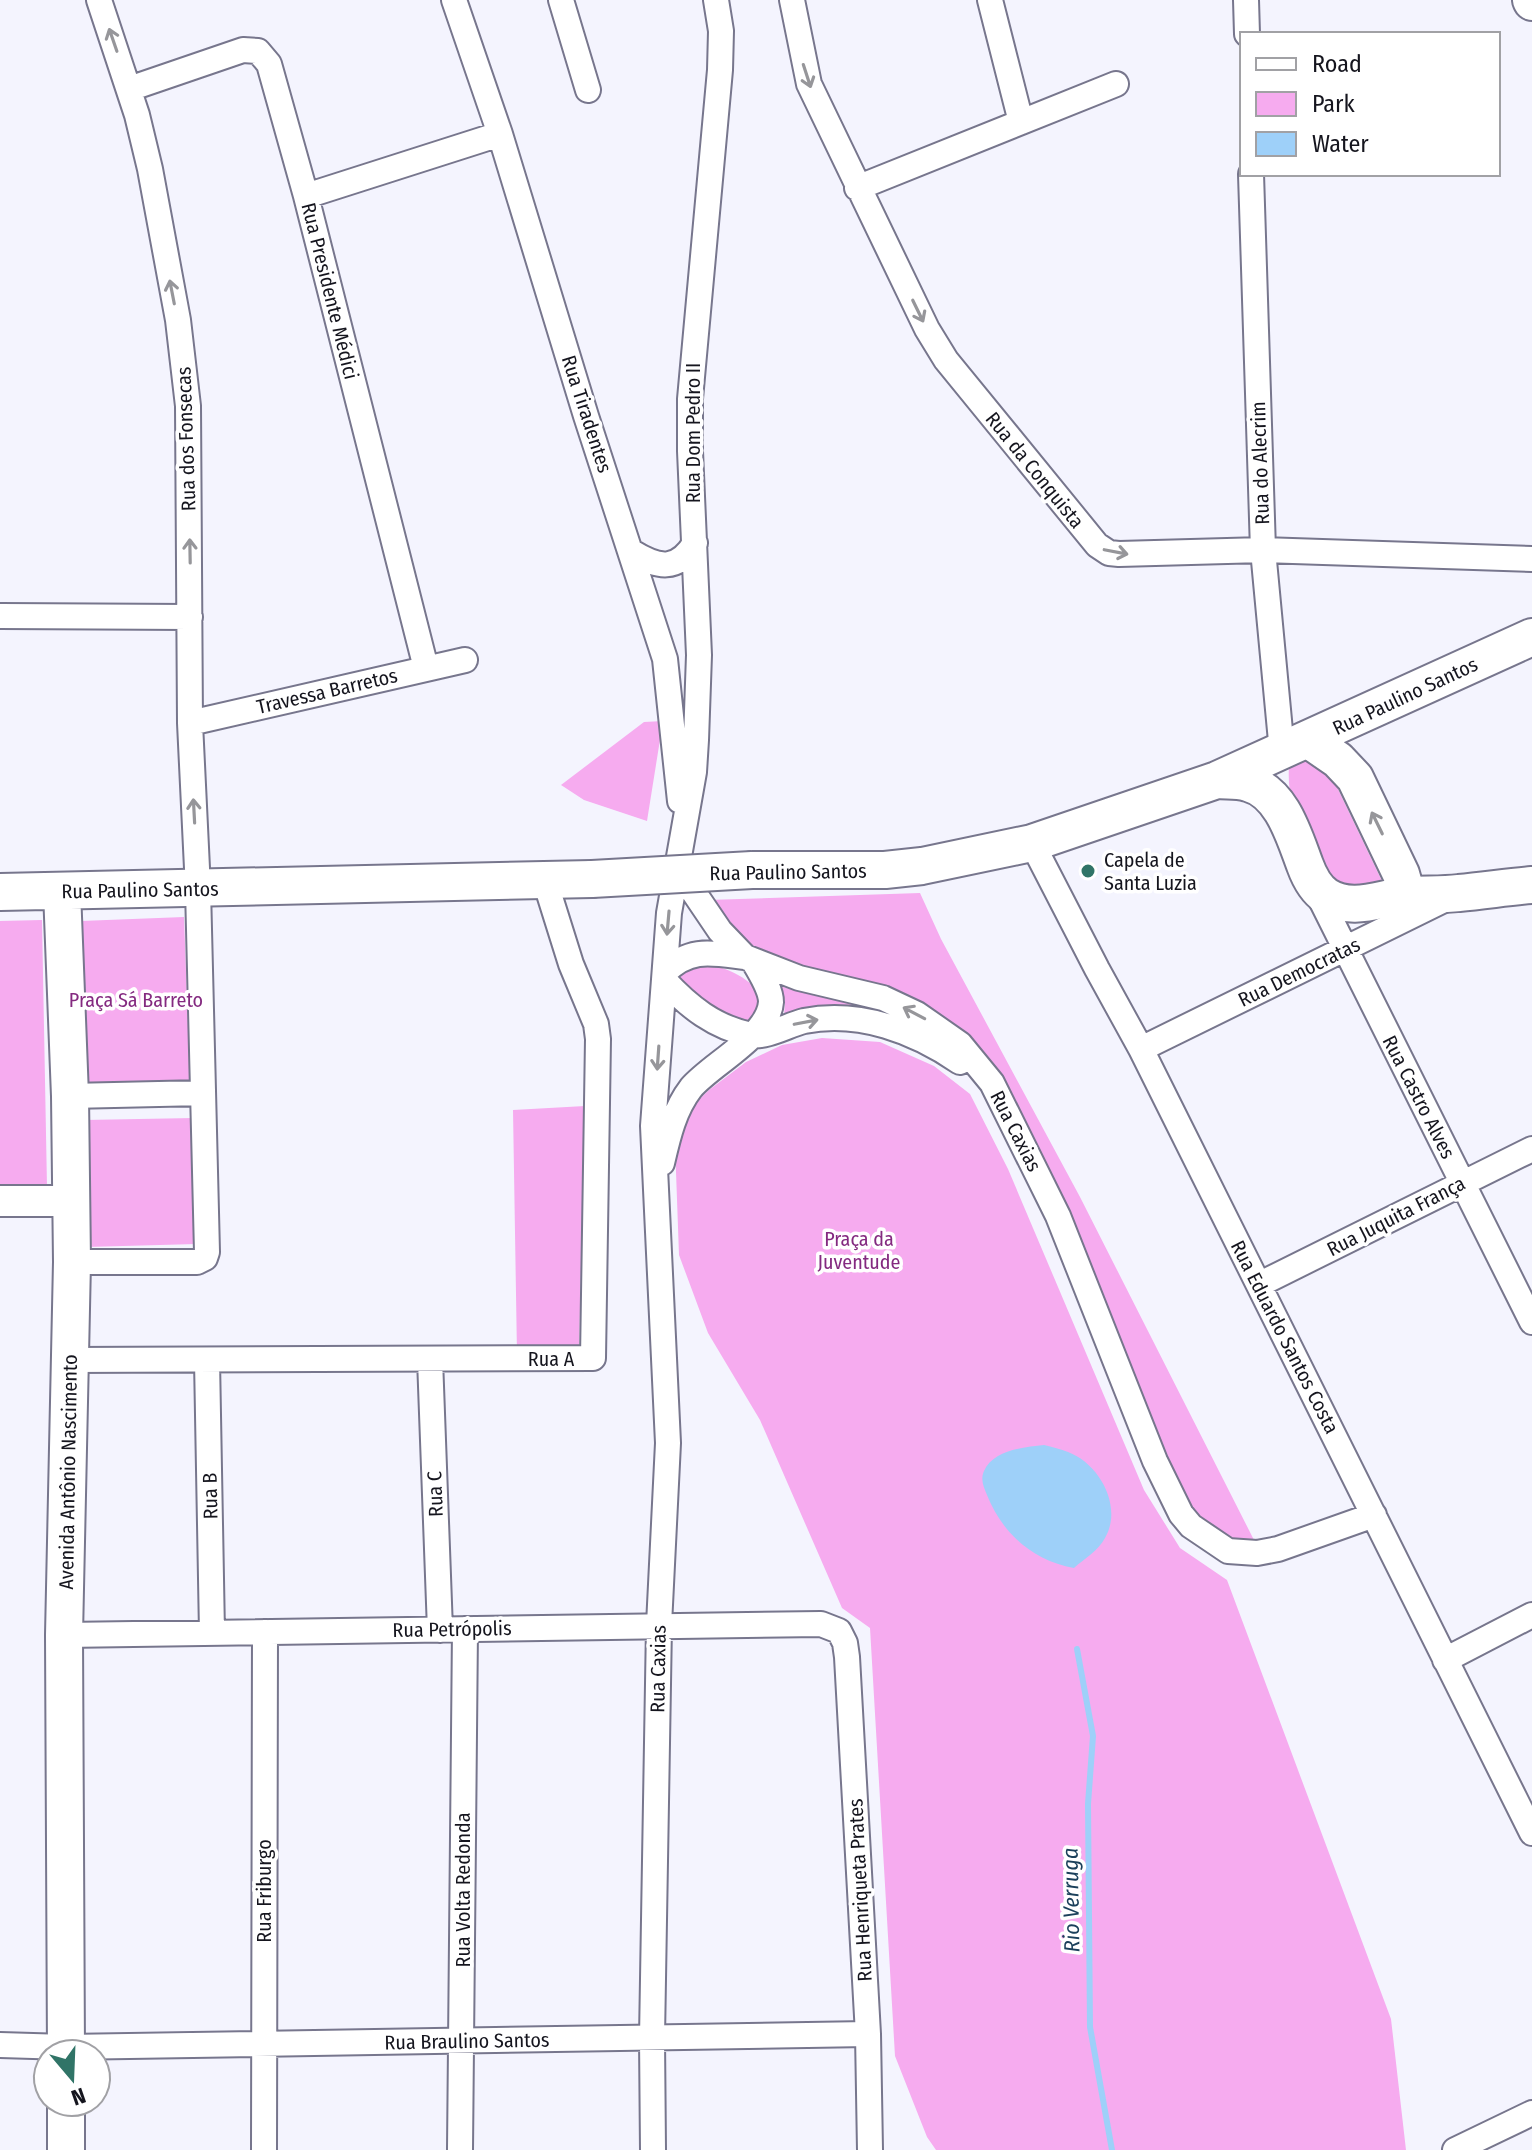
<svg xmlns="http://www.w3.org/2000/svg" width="1532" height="2150" font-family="'Fira Sans Condensed',sans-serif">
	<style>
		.green { fill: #f6abef }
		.water { fill: #9ed0f9 }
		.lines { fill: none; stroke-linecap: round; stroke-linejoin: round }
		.stream { stroke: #9ed0f9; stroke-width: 6 }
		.minor-casing { stroke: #77768d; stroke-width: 28 }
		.tertiary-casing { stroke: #77768d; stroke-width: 34 }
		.secondary-casing { stroke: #77768d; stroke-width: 40 }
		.minor { stroke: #fff; stroke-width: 24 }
		.tertiary { stroke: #fff; stroke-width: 30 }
		.secondary { stroke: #fff; stroke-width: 36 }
		.secondary-bridge-casing { stroke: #77768d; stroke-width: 40; stroke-linecap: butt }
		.secondary-bridge { stroke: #fff; stroke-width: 36 }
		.oneway { stroke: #96969a }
		.poi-dot { fill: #307467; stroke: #fff; stroke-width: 3 }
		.labels { text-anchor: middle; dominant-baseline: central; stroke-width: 7; stroke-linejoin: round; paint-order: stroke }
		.street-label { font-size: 20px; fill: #15151e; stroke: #fff }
		.poi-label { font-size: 20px; fill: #15151e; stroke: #fff; text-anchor: start }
		.park-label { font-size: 20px; fill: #842a80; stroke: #fff }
		.water-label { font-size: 22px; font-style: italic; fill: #1b405b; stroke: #fff }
	</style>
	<rect width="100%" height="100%" fill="#f4f4fe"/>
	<!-- green -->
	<path class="green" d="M663,721L647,821L584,800L561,785L644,722Z
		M1306,756L1328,773L1337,787L1381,879L1380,887L1327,884C1308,847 1286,810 1289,767Z
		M920,893L941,939L1080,1197L1255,1542L1238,1541L1203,1522L1188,1502L1171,1468L1118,1337L1038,1155L938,1020L765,961L707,900Z
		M184,917L190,1080L87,1083L81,921Z
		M42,920L47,1187H0V921Z
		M694,963C716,963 745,974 759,992C763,996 764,1004 765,1010L744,1031L677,985L683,972Z
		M780,986C825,1001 871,1003 914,1024L784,1017L785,1001Z
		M822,1038L880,1042L934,1066L970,1094L1008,1169L1144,1490L1180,1548L1227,1580L1391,2019L1406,2150H936L927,2137L895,2056L870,1628L842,1608L760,1420L708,1333L679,1255L675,1144L689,1109L709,1090L746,1062L782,1045Z
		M585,1106L579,1350L517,1355L513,1110Z
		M194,1118L197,1244L86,1247L84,1120Z"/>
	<!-- water -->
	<path class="water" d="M1044,1445C1052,1447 1061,1449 1068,1452C1100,1464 1123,1507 1105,1538C1099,1550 1084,1559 1074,1568C1033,1561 1002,1533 987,1495C984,1487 980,1480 984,1471C993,1450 1024,1447 1044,1445Z"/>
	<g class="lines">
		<!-- stream -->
		<path class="stream" d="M1077,1649L1093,1736L1088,1804L1090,2027L1112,2150"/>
		<defs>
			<path id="minor" d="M454,0L500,134L586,416L665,659L680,801
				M561,0L588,90
				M792,0L809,84L927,329L946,360L1097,545L1109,553L1119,554L1263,550L1532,559
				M990,0L1021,122
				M1246,0L1247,34
				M129,89L243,50L258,51L269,64L306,196L426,668
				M1251,174L1263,550L1282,752
				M857,188L1116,84
				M306,196L500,134
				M632,552C658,568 677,572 695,543
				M0,616L190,617
				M190,723L465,660
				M1032,843L1097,969L1141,1049L1532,1833
				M676,866L720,931L745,957L799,978L883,998L917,1014L960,1044L992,1083L1058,1216L1155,1461L1181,1514L1191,1526L1228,1551L1257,1553L1278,1549L1374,1515
				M1315,888L1532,1322
				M665,972C690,947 712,953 745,957
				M664,980C689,1007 714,1027 751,1035C766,1038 788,1025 804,1021C859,1010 915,1031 960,1062
				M1141,1049L1448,898
				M70,1096L203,1093
				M662,1163C668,1137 674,1110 691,1088C711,1064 769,1036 771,1002C771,989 760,973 754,962
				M72,1262H197L205,1258L207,1252L198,889L190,723L188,406L178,320L150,169L137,115L99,0
				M1260,1284L1532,1149
				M430,1359L440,1630
				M70,1360L593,1358L598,1039L596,1024L571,964L545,881
				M207,1360L212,1633
				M64,1635L821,1624L839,1631L845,1643L847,1657L868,2034L870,2150
				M1445,1660L1532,1615
				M0,2045L66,2047L868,2034
				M264,2150L265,1632
				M460,2150L465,1629
				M653,2150L652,2038L659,1625L668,1443L653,1126L669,913L694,772L696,740L699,655L690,451V399L720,70L721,31L716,0
				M1455,2150L1532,2113"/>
			<path id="tertiary" d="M0,1201H71"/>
			<path id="secondary" d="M1531,0L1532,2
				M1309,740L1338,760L1355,778L1401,874L1407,895
				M1217,780C1227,781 1238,780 1248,783C1282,792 1294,836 1305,865C1309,876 1316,889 1326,896C1353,913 1382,897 1409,895C1426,894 1442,895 1459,893C1483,891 1507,887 1532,885
				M752,870H885L922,866L1032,843L1217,780L1532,637
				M62,891L70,1096L72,1262L64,1635L66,2054
				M0,892L592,879
				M66,2150V2102"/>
		</defs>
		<!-- minor casing -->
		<use href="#minor" class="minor-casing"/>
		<!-- tertiary casing -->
		<use href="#tertiary" class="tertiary-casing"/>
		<!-- secondary casing -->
		<use href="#secondary" class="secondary-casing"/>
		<!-- minor -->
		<use href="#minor" class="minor"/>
		<!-- tertiary -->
		<use href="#tertiary" class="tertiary"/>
		<!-- secondary -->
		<use href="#secondary" class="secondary"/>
		<defs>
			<path id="secondary-bridge" d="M592,879L752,870"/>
		</defs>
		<!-- secondary-bridge casing -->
		<use href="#secondary-bridge" class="secondary-bridge-casing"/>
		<!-- secondary-bridge -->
		<use href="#secondary-bridge" class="secondary-bridge"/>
	</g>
	<!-- one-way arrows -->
	<defs><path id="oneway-shaft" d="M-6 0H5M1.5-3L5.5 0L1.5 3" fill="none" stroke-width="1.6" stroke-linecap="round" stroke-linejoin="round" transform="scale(2)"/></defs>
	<g class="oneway">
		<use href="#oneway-shaft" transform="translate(113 40) rotate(-109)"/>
		<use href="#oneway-shaft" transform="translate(807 76) rotate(72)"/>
		<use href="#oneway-shaft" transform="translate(172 292) rotate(-101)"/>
		<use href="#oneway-shaft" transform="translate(918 311) rotate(64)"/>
		<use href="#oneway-shaft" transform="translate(190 551) rotate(-91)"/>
		<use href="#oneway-shaft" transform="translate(1116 552) rotate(11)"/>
		<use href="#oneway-shaft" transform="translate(194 811) rotate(-93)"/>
		<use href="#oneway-shaft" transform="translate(1377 823) rotate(-116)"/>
		<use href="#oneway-shaft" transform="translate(668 923) rotate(95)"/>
		<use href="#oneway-shaft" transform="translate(914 1013) rotate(-152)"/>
		<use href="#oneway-shaft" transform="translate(806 1022) rotate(-11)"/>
		<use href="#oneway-shaft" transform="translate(658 1058) rotate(94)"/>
	</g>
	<!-- markers -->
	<circle class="poi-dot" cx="1088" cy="871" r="8"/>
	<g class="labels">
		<!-- street labels -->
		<g class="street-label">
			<text transform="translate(330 291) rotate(76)">Rua Presidente Médici</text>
			<text transform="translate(587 414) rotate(72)">Rua Tiradentes</text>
			<text transform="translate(693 433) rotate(-90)">Rua Dom Pedro II</text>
			<text transform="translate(186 439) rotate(-92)">Rua dos Fonsecas</text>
			<text transform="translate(1260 463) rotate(-92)">Rua do Alecrim</text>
			<text transform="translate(1035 470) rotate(51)">Rua da Conquista</text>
			<text transform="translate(327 691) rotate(-13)">Travessa Barretos</text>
			<text transform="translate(1405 696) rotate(-25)">Rua Paulino Santos</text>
			<text transform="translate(788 872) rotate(-1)">Rua Paulino Santos</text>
			<text transform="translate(140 890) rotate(-1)">Rua Paulino Santos</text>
			<text transform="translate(1299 972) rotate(-26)">Rua Democratas</text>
			<text transform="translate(1419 1097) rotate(63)">Rua Castro Alves</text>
			<text transform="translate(1016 1131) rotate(63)">Rua Caxias</text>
			<text transform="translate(1396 1216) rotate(-27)">Rua Juquita França</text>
			<text transform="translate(1285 1337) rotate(63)">Rua Eduardo Santos Costa</text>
			<text x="551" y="1359">Rua A</text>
			<text transform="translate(68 1472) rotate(-89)">Avenida Antônio Nascimento</text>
			<text transform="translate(435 1494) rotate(-92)">Rua C</text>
			<text transform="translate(210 1496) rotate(-91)">Rua B</text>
			<text transform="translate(452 1629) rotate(-1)">Rua Petrópolis</text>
			<text transform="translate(658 1669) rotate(-89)">Rua Caxias</text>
			<text transform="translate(463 1890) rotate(-90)">Rua Volta Redonda</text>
			<text transform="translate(860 1890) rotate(-93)">Rua Henriqueta Prates</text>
			<text transform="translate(264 1891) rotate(-90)">Rua Friburgo</text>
			<text transform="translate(467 2041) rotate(-1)">Rua Braulino Santos</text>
		</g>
		<!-- poi labels -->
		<g class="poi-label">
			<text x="1104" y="860">Capela de<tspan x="1104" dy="23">Santa Luzia</tspan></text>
		</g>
		<!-- park labels -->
		<g class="park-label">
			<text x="136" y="1000">Praça Sá Barreto</text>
			<text x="859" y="1239">Praça da<tspan x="859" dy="23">Juventude</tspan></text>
		</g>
		<!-- water labels -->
		<g class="water-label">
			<text transform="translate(1071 1900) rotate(-91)">Rio Verruga</text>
		</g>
	</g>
	<!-- legend -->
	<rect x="1240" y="32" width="260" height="144" fill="#ffffff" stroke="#a1a1a5" stroke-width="2"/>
	<rect x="1256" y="58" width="40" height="12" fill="#ffffff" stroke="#a1a1a5" stroke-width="2"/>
	<text x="1312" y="72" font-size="24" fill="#15151e">Road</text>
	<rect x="1256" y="92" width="40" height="24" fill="#f6abef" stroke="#a1a1a5" stroke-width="2"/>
	<text x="1312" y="112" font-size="24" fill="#15151e">Park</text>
	<rect x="1256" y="132" width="40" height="24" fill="#9ed0f9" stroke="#a1a1a5" stroke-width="2"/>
	<text x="1312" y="152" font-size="24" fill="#15151e">Water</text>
	<!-- north arrow -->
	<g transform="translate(72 2078) rotate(161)"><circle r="38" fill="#ffffff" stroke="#a1a1a5" stroke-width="2"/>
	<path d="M0-6L14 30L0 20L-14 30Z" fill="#307467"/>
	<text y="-12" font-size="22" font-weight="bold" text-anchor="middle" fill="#15151e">N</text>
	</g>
</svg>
